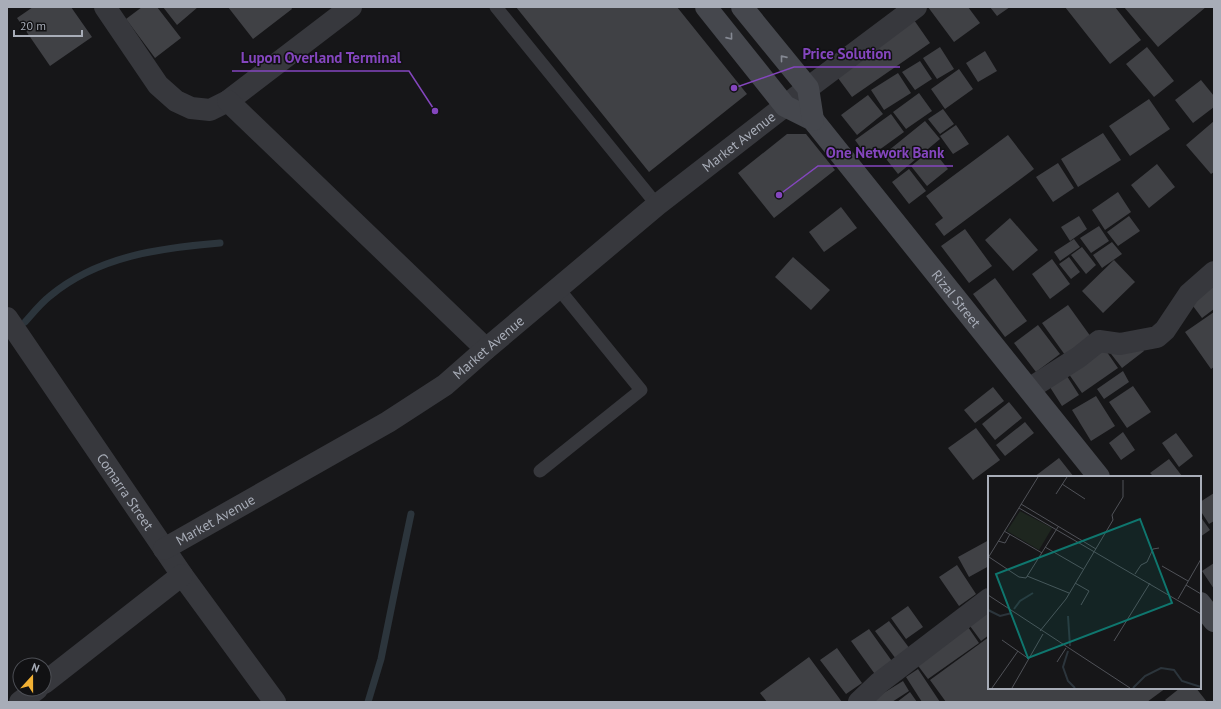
<svg xmlns="http://www.w3.org/2000/svg" width="1221" height="709" font-family="'PT Sans',sans-serif">
	<style>
		.lines { fill: none; stroke-linecap: round; stroke-linejoin: round }
		.stream { stroke: #2c353c; stroke-width: 7 }
		.building { fill: #404145 }
		.lane { stroke: #37383d; stroke-width: 13 }
		.street { stroke: #37383d; stroke-width: 22 }
		.secondary { stroke: #45474d; stroke-width: 22 }
		.oneway { stroke: #858993 }
		.labels { text-anchor: middle; dominant-baseline: central; stroke-width: 3; stroke-linejoin: round; paint-order: stroke }
		.street-label { font-size: 14px; fill: #a8adb8; stroke: #111113 }
		.inset-river { fill: none; stroke: #2c353c; stroke-width: 2 }
		.inset-road { fill: none; stroke: #505258; stroke-width: 1 }
		.view { fill: #0f766e; fill-opacity: 0.15; stroke: #0f766e; stroke-width: 2 }
		.inset-edge { fill: none; stroke: #a8adb8; stroke-width: 2 }
		.leader { fill: none; stroke: #8446be; stroke-width: 1.5 }
		.callout-dot { fill: #8446be; stroke: #111113; stroke-width: 1.5 }
		.callout-label { font-size: 15px; text-anchor: middle; font-weight: bold; fill: #8446be; stroke: #111113; stroke-width: 3; stroke-linejoin: round; paint-order: stroke }
	</style>
	<rect width="100%" height="100%" fill="#161618"/>
	<g class="lines">
		<!-- stream -->
		<path class="stream" d="M25,322C33,313 41,303 50,296C98,256 160,248 220,243
			M368,702L381,659L396,585L411,514"/>
	</g>
	<!-- building -->
	<path class="building" d="M33,7H71L92,37L50,66L17,18Z
		M142,7H157L181,38L155,58L126,19Z
		M163,7H198L177,25Z
		M228,7H291L292,9L253,39Z
		M516,7H677L747,94L649,172Z
		M928,7H968L980,23L954,42Z
		M990,7H1010L997,16Z
		M1065,7H1115L1141,40L1110,64Z
		M1124,7H1206L1158,47Z
		M914,20L930,43L852,97L835,74Z
		M940,47L954,69L937,79L923,58Z
		M1147,47L1174,81L1154,97L1126,64Z
		M985,51L997,71L978,82L966,63Z
		M920,61L932,79L915,90L902,72Z
		M959,69L973,89L945,109L931,89Z
		M898,73L911,93L884,110L871,90Z
		M1201,80L1214,96V107L1193,123L1175,100Z
		M919,93L932,111L906,129L893,112Z
		M868,95L883,114L857,135L841,115Z
		M1149,99L1170,129L1130,156L1109,126Z
		M943,109L954,124L940,134L928,119Z
		M891,114L904,132L868,158L855,140Z
		M925,121L940,139L898,174L883,155Z
		M1214,121V172L1211,174L1186,145Z
		M956,125L969,144L953,154L940,136Z
		M1103,133L1121,160L1078,187L1061,159Z
		M787,134H806L835,170L774,218L738,173Z
		M1008,135L1034,169L944,236L935,224L943,218L926,196Z
		M932,149L948,169L927,186L911,166Z
		M1058,163L1074,188L1053,202L1036,177Z
		M1157,164L1175,187L1149,208L1131,185Z
		M909,169L926,191L909,204L892,182Z
		M1118,192L1131,212L1105,230L1092,210Z
		M841,207L857,228L824,252L809,232Z
		M1079,216L1087,229L1070,241L1061,227Z
		M1129,216L1140,231L1118,246L1107,232Z
		M1010,218L1038,250L1013,271L985,240Z
		M1099,226L1109,241L1091,253L1080,238Z
		M965,229L992,266L969,283L941,246Z
		M1074,239L1080,247L1060,261L1054,252Z
		M1112,242L1122,254L1102,268L1093,255Z
		M1082,247L1096,265L1086,274L1071,255Z
		M793,257L830,290L811,310L775,277Z
		M1069,257L1080,272L1071,279L1059,264Z
		M1052,259L1070,284L1050,299L1032,274Z
		M1114,260L1135,282L1103,313L1082,291Z
		M995,278L1027,321L1005,337L973,294Z
		M1212,286L1214,289V309L1202,318L1190,302Z
		M1068,305L1091,337L1065,355L1042,323Z
		M1214,312V367L1211,369L1185,332Z
		M1038,325L1060,354L1036,372L1014,343Z
		M1139,343L1144,351L1122,368L1108,350Z
		M1102,345L1118,368L1082,393L1066,370Z
		M1123,371L1129,382L1104,399L1097,389Z
		M1065,373L1079,395L1062,406L1048,384Z
		M1133,386L1151,412L1127,428L1109,402Z
		M993,387L1004,401L975,423L964,410Z
		M1096,396L1115,426L1091,441L1072,410Z
		M1009,402L1022,418L995,440L982,424Z
		M1025,422L1034,433L1005,456L996,445Z
		M976,428L1000,460L973,480L948,448Z
		M1123,432L1135,450L1121,460L1109,443Z
		M1176,433L1193,456L1179,467L1162,443Z
		M1059,458L1074,477H1034Z
		M1169,459L1182,476L1154,477L1150,473Z
		M1214,493V521L1209,524L1200,510V502Z
		M1200,516L1210,530L1200,537Z
		M989,540V566L969,577L958,557Z
		M1214,563V589L1202,571Z
		M957,565L976,594L959,606L939,577Z
		M908,606L923,627L906,639L891,618Z
		M989,612V635L981,641L970,626Z
		M889,621L910,649L896,659L875,631Z
		M968,627L979,643L928,679L916,663Z
		M869,629L894,664L877,677L851,641Z
		M989,637V688H1166L1147,702H946L930,680Z
		M837,648L862,683L846,694L820,660Z
		M809,657L842,702H767L760,693Z
		M918,669L940,702H922L906,677Z
		M903,681L909,691L892,702H869Z
		M1180,688H1196L1207,702H1167L1165,700Z
		M910,692L917,702H897Z"/>
	<g class="lines">
		<!-- lane -->
		<path class="lane" d="M496,7L657,205
			M540,471L641,390L558,288"/>
		<!-- street -->
		<g class="street">
			<path d="M105,7L158,85L176,101L191,108L210,110L228,101L351,7"/>
			<path d="M228,101L486,349"/>
			<path id="s1" d="M7,318L182,575L275,702"/>
			<path d="M1029,389L1079,357L1099,341L1120,344L1157,337L1165,330L1189,294L1214,272"/>
			<path id="s2" d="M164,549L388,422L445,385L486,349L657,205L808,88L916,7"/>
			<path d="M44,683L182,575"/>
			<path d="M20,702L37,689"/>
			<path d="M859,702L879,683L989,599"/>
		</g>
		<!-- secondary -->
		<g class="secondary">
			<path id="s3" d="M706,7L785,106L813,120L1099,477"/>
			<path d="M742,7L808,88L813,120"/>
			<path d="M1200,603L1214,621"/>
		</g>
	</g>
	<!-- one-way arrows -->
	<defs><path id="oneway-chevron" d="M-2-3.5L2.5 0L-2 3.5" fill="none" stroke-width="1.6" stroke-linecap="round" stroke-linejoin="round"/></defs>
	<g class="oneway">
		<use href="#oneway-chevron" transform="translate(730 37) rotate(51)"/>
		<use href="#oneway-chevron" transform="translate(783 58) rotate(-129)"/>
	</g>
	<g class="labels">
		<!-- street labels -->
		<g class="street-label">
			<text stroke="none"><textPath href="#s2" startOffset="707">Market Avenue</textPath></text>
			<text stroke="none"><textPath href="#s3" startOffset="387">Rizal Street</textPath></text>
			<text stroke="none"><textPath href="#s2" startOffset="383">Market Avenue</textPath></text>
			<text stroke="none"><textPath href="#s1" startOffset="210">Comarra Street</textPath></text>
			<text stroke="none"><textPath href="#s2" startOffset="59">Market Avenue</textPath></text>
		</g>
	</g>
	<!-- overview -->
	<g transform="translate(988 476)">
		<rect width="213" height="213" fill="#161618"/>
		<path d="M32,35L64,52L51,74L19,55Z" fill="#1e261f"/>
		<path class="inset-river" d="M26,133L32,125L45,117M0,134L12,140L24,137M80,140L82,170M80,175L75,191L80,205L87,212M145,212L157,200L173,192L186,194L194,205L213,211"/>
		<path class="inset-road" d="M74,8L97,23M68,18L79,1M33,28L108,73M31,32L213,138M16,55L54,77M10,65L17,67L22,58M57,71L95,93M1,81L31,101L38,102L70,51M0,82L50,1M174,90L200,105M147,98L153,89L159,86L165,73L171,72M39,100L81,117M87,107L101,115L93,129M198,109L213,118M0,119L142,212M190,123L213,83M52,155L78,123L125,44L124,39L135,21V4M14,164L41,183M126,165L162,107M69,186L78,172M4,212L30,175M24,212L55,158"/>
		<path class="view" d="M152,43L184,127L40,182L8,98Z"/>
		<rect width="213" height="213" class="inset-edge"/>
	</g>
	<!-- callouts -->
	<path class="leader" d="M734 88L794 67H900M435 111L409 71H232M779 195L818 166H953"/>
	<g class="callout-dot">
		<circle cx="734" cy="88" r="4"/>
		<circle cx="435" cy="111" r="4"/>
		<circle cx="779" cy="195" r="4"/>
	</g>
	<g class="callout-label">
		<text x="847" y="59">Price Solution</text>
		<text x="321" y="63">Lupon Overland Terminal</text>
		<text x="885" y="158">One Network Bank</text>
	</g>
	<!-- border -->
	<rect width="1221" height="709" fill="none" stroke="#a8adb8" stroke-width="16"/>
	<!-- north arrow -->
	<g transform="translate(32 677) rotate(21)"><circle r="19" fill="#111113" stroke="#4d4f55"/>
	<path d="M0-3L7 15L0 10L-7 15Z" fill="#f2b134"/>
	<text y="-6" font-size="11" font-weight="bold" text-anchor="middle" fill="#a8adb8">N</text>
	</g>
	<!-- scale -->
	<path d="M14 30v6h68v-6" fill="none" stroke="#a8adb8" stroke-width="2"/>
	<text x="20" y="30" font-size="12" fill="#a8adb8" stroke="#111113" stroke-width="3" paint-order="stroke">20 m</text>
</svg>
